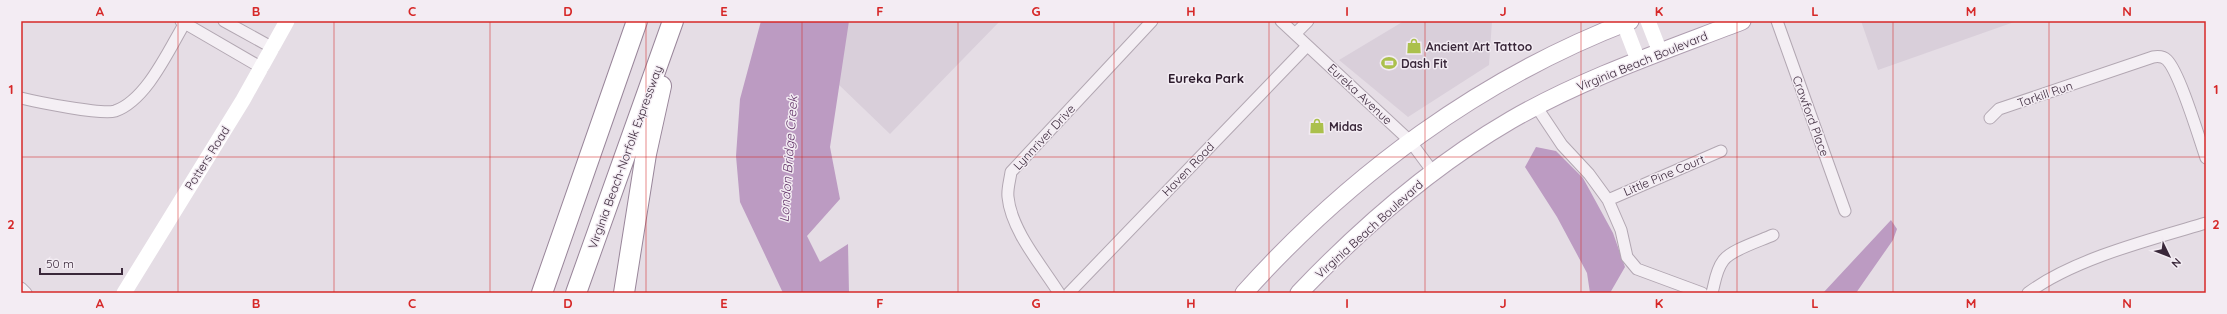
<svg xmlns="http://www.w3.org/2000/svg" width="2227" height="314" font-family="Quicksand,sans-serif">
	<style>
		.built { fill: #d9cfda }
		.water { fill: #bc9bc2 }
		.lines { fill: none; stroke-linecap: round; stroke-linejoin: round }
		.street-casing { stroke: #b2a7b2; stroke-width: 13 }
		.primary-casing { stroke: #af9eb0; stroke-width: 19 }
		.highway-casing { stroke: #99869a; stroke-width: 22 }
		.street { stroke: #f4eff4; stroke-width: 11 }
		.secondary { stroke: #fff; stroke-width: 15 }
		.primary { stroke: #fff; stroke-width: 17 }
		.highway { stroke: #fff; stroke-width: 20 }
		.grid { fill: none; stroke: #d62828; stroke-width: 1; stroke-opacity: 0.55 }
		.labels { text-anchor: middle; dominant-baseline: central; stroke-width: 3; stroke-linejoin: round; paint-order: stroke }
		.poi-label { font-size: 12px; font-weight: bold; fill: #3a283a; stroke: #f3ecf3; text-anchor: start }
		.street-label { font-size: 12px; fill: #3a283a; stroke: #f3ecf3 }
		.neighbourhood-label { font-size: 13px; font-weight: bold; fill: #2b1a2b; stroke: #f3ecf3 }
		.water-label { font-size: 13px; font-style: italic; fill: #64366a; stroke: #f3ecf3 }
		.neatline { fill: none; stroke: #d62828; stroke-width: 1.5 }
		.grid-label { font-size: 13px; text-anchor: middle; font-weight: bold; fill: #d62828 }
	</style>
	<rect width="100%" height="100%" fill="#e5dde5"/>
	<!-- built -->
	<path class="built" d="M848,21H1000L890,134L836,82Z
		M1404,21H1492L1489,65L1408,117L1339,60Z
		M1861,21H2017L1878,70Z"/>
	<!-- water -->
	<path class="water" d="M761,21H849L830,147L840,199L807,236L820,262L848,244L849,293H783L740,202L736,156L740,99Z
		M1536,147L1556,151L1583,178L1613,233L1625,267L1610,293H1590L1587,273L1557,217L1525,167Z
		M1891,220L1897,229L1893,240L1856,293H1823Z"/>
	<g class="lines">
		<defs>
			<path id="street" d="M181,21L262,68
				M224,21L273,48
				M1281,21L1410,141L1433,172
				M1777,21L1845,211
				M1295,34L1308,21
				M21,98C37,102 102,115 115,111C147,100 169,49 186,21
				M1536,106L1562,145L1589,174L1608,200L1621,230L1627,257L1637,269L1702,293
				M1990,118L1999,109L2153,57C2159,56 2164,57 2167,60C2180,73 2199,138 2206,158
				M1608,200L1721,151
				M21,288L26,293
				M1059,293C1042,266 1011,230 1008,197C1007,189 1010,180 1011,172L1152,21
				M1069,293L1307,46
				M1712,293C1715,282 1716,270 1723,261C1730,250 1760,241 1773,235
				M2028,293C2073,259 2152,239 2206,223"/>
			<path id="primary" d="M1244,293C1351,174 1481,78 1630,21
				M1299,293C1362,227 1432,166 1511,120C1584,78 1664,51 1742,21"/>
			<path id="highway" d="M542,293L637,21
				M576,293L673,21
				M624,293L646,154L661,86"/>
		</defs>
		<!-- street casing -->
		<use href="#street" class="street-casing"/>
		<!-- primary casing -->
		<use href="#primary" class="primary-casing"/>
		<!-- highway casing -->
		<use href="#highway" class="highway-casing"/>
		<!-- street -->
		<use href="#street" class="street"/>
		<!-- secondary -->
		<path class="secondary" d="M1623,21L1638,60
			M1648,21L1660,52
			M124,293L243,100L287,21"/>
		<!-- primary -->
		<use href="#primary" class="primary"/>
		<!-- highway -->
		<use href="#highway" class="highway"/>
	</g>
	<!-- grid -->
	<path class="grid" d="M178,21V293M334,21V293M490,21V293M646,21V293M802,21V293M958,21V293M1114,21V293M1269,21V293M1425,21V293M1581,21V293M1737,21V293M1893,21V293M2049,21V293M21,157H2206"/>
	<!-- icons -->
	<defs>
		<symbol id="shop-bare" viewBox="-9 -9 18 18"><path d="M-5-2.5h2.3a2.7 3.5 0 0 1 5.4 0H5L5.5 6h-11ZM-1.5-2.5h3a1.5 2.3 0 0 0-3 0Z" fill="#abc04c" stroke="#f3ecf3" stroke-width="2.5" paint-order="stroke"/></symbol>
		<symbol id="stadium-bare" viewBox="-9 -9 18 18"><path d="M0-5a6.5 5 0 1 0 0 10a6.5 5 0 1 0 0-10ZM-3.5-1.8h7v3.6h-7Z" fill="#abc04c" stroke="#f3ecf3" stroke-width="2.5" paint-order="stroke"/></symbol>
	</defs>
	<g fill-rule="evenodd">
		<use href="#shop-bare" x="1403" y="35" width="22" height="22"/>
		<use href="#stadium-bare" x="1378" y="52" width="22" height="22"/>
		<use href="#shop-bare" x="1306" y="115" width="22" height="22"/>
	</g>
	<g class="labels">
		<!-- poi labels -->
		<g class="poi-label">
			<text x="1426" y="46">Ancient Art Tattoo</text>
			<text x="1401" y="63">Dash Fit</text>
			<text x="1329" y="126">Midas</text>
		</g>
		<!-- street labels -->
		<g class="street-label">
			<text transform="translate(1642 61) rotate(-22)">Virginia Beach Boulevard</text>
			<text transform="translate(1360 94) rotate(43)">Eureka Avenue</text>
			<text transform="translate(2045 94) rotate(-19)">Tarkill Run</text>
			<text transform="translate(1811 116) rotate(70)">Crawford Place</text>
			<text transform="translate(1044 137) rotate(-47)">Lynnriver Drive</text>
			<text transform="translate(625 157) rotate(-70)">Virginia Beach-Norfolk Expressway</text>
			<text transform="translate(207 158) rotate(-58)">Potters Road</text>
			<text transform="translate(1188 169) rotate(-46)">Haven Road</text>
			<text transform="translate(1664 175) rotate(-23)">Little Pine Court</text>
			<text transform="translate(1369 229) rotate(-42)">Virginia Beach Boulevard</text>
		</g>
		<!-- neighbourhood labels -->
		<g class="neighbourhood-label">
			<text x="1206" y="78">Eureka Park</text>
		</g>
		<!-- water labels -->
		<g class="water-label">
			<text transform="translate(788 159) rotate(-86)">London Bridge Creek</text>
		</g>
	</g>
	<!-- border -->
	<rect width="2227" height="314" fill="none" stroke="#f3ecf3" stroke-width="44"/>
	<!-- north arrow -->
	<g transform="translate(2169 256) rotate(133)" stroke="#f3ecf3" stroke-width="3" paint-order="stroke">
	<path d="M0-3L7 15L0 10L-7 15Z" fill="#3a283a"/>
	<text y="-6" font-size="11" font-weight="bold" text-anchor="middle" fill="#3a283a">N</text>
	</g>
	<!-- scale -->
	<path d="M40 268v6h82v-6" fill="none" stroke="#3a283a" stroke-width="2"/>
	<text x="46" y="268" font-size="12" fill="#3a283a" stroke="#f3ecf3" stroke-width="3" paint-order="stroke">50 m</text>
	<rect x="22" y="22" width="2183" height="270" class="neatline"/>
	<g class="grid-label">
		<text x="100" y="16">A</text>
		<text x="256" y="16">B</text>
		<text x="412" y="16">C</text>
		<text x="568" y="16">D</text>
		<text x="724" y="16">E</text>
		<text x="880" y="16">F</text>
		<text x="1036" y="16">G</text>
		<text x="1191" y="16">H</text>
		<text x="1347" y="16">I</text>
		<text x="1503" y="16">J</text>
		<text x="1659" y="16">K</text>
		<text x="1815" y="16">L</text>
		<text x="1971" y="16">M</text>
		<text x="2127" y="16">N</text>
		<text x="11" y="94">1</text>
		<text x="2216" y="94">1</text>
		<text x="11" y="229">2</text>
		<text x="2216" y="229">2</text>
		<text x="100" y="308">A</text>
		<text x="256" y="308">B</text>
		<text x="412" y="308">C</text>
		<text x="568" y="308">D</text>
		<text x="724" y="308">E</text>
		<text x="880" y="308">F</text>
		<text x="1036" y="308">G</text>
		<text x="1191" y="308">H</text>
		<text x="1347" y="308">I</text>
		<text x="1503" y="308">J</text>
		<text x="1659" y="308">K</text>
		<text x="1815" y="308">L</text>
		<text x="1971" y="308">M</text>
		<text x="2127" y="308">N</text>
	</g>
</svg>
